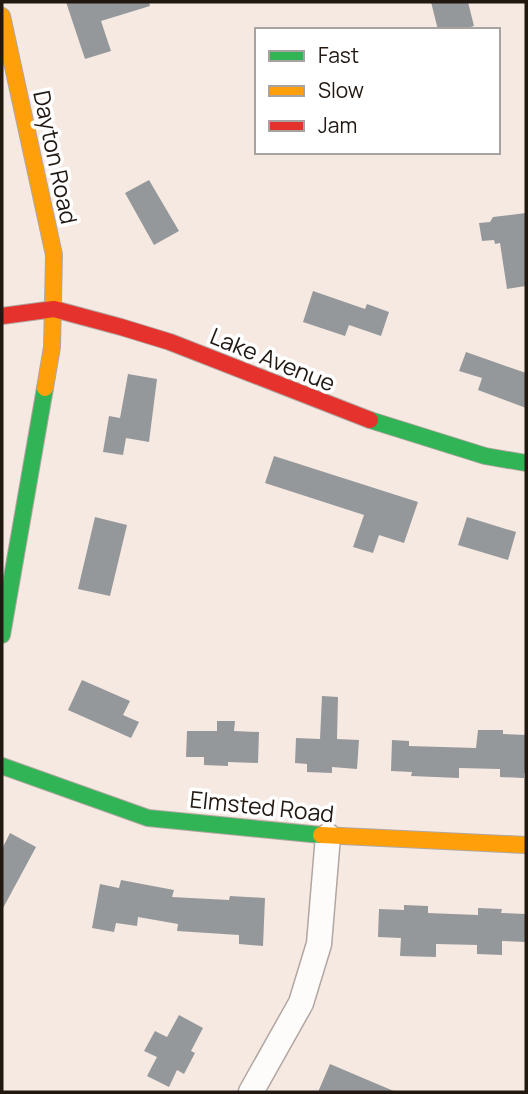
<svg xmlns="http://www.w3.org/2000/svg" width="528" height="1094" font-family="Manrope,sans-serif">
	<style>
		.building { fill: #95989b }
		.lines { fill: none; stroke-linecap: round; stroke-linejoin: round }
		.street-casing { stroke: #b1a6a1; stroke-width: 27 }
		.fast-casing { stroke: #b1a6a1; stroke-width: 18 }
		.slow-casing { stroke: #b1a6a1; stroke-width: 18 }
		.jam-casing { stroke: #b1a6a1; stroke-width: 18 }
		.street { stroke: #fefcfb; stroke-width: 24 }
		.fast { stroke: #30b455; stroke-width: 16 }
		.slow { stroke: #ff9f0a; stroke-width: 16 }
		.jam { stroke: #e5322d; stroke-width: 16 }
		.labels { text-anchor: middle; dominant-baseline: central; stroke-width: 7; stroke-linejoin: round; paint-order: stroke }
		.street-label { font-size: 23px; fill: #221812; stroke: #fff }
	</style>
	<rect width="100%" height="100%" fill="#f6e9e2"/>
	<!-- building -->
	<path class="building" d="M66,2H149L150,6L101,21L111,51L85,59Z
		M431,2H468L474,26L460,30H438Z
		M149,180L179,231L154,245L125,193Z
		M526,213V286L507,289L500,243L495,244L494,240L482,241L479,223L490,222L493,217Z
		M313,291L365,309L367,304L389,312L381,336L349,325L345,336L303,322Z
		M466,352L526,373V408L478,390L482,378L459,371Z
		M128,374L157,379L149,442L126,438L123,455L103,452L109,416L120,418Z
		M274,456L418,502L404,543L379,535L373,553L353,547L364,515L265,483Z
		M95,517L127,525L110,596L78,589Z
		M467,517L516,532L508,560L458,545Z
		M82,680L130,701L123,715L139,722L131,738L68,710Z
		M322,696L338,697L337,739L359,740L357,769L332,767V773L307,772V764L295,763L296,738L320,739Z
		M217,721H235L234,731L259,732L258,763L228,762V766L204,765V757H186L187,731H217Z
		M478,730H503V734L526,735V773H524V778L500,777V769L459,768V778L411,776L412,772L391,771L392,740L409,741V746L476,748Z
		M10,833L36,847L2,910V849Z
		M121,880L174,890L172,897L229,900L230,896L265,898L263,946L239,944V935L177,931L178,924L138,917L137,926L116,923L114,932L92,928L100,884L119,888Z
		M404,905L428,906V913L478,915V908L502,909L501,913L526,914V942L502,941V955L477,954V945L436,944V957L400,956L401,938L378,937L379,909L404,910Z
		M179,1015L203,1028L191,1051L195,1053L184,1074L177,1070L169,1087L147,1076L157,1057L144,1051L155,1031L167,1037Z
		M330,1064L396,1092H318Z"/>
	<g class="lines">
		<defs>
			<path id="street" d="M251,1092L301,1003L319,944L328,836"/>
			<path id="fast" d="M370,420L485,456L526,463
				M2,635L45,388
				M2,766L148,818L321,835"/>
			<path id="slow" d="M2,16L54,255L52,347L45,388
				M321,835L526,845"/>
			<path id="jam" d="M2,316L54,309L121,327L170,342L370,420"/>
		</defs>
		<!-- street casing -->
		<use href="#street" class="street-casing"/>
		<!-- fast casing -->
		<use href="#fast" class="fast-casing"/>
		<!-- slow casing -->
		<use href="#slow" class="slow-casing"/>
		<!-- jam casing -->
		<use href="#jam" class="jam-casing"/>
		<!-- street -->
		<use href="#street" class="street"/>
		<!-- fast -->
		<use href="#fast" class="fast"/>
		<!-- slow -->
		<use href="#slow" class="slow"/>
		<!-- jam -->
		<use href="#jam" class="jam"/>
	</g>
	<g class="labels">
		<!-- street labels -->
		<g class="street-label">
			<text transform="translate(56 157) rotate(78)">Dayton Road</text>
			<text transform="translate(273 359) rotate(22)">Lake Avenue</text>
			<text transform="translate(262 806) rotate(6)">Elmsted Road</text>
		</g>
	</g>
	<!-- border -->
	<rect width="528" height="1094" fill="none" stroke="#221812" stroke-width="7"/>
	<!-- legend -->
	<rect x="255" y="28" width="245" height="126" fill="#ffffff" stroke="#a7a3a0" stroke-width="2"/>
	<rect x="269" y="51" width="35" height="10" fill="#30b455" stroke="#a7a3a0" stroke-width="2"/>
	<text x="318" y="63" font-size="21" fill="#221812">Fast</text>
	<rect x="269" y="86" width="35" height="10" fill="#ff9f0a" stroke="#a7a3a0" stroke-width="2"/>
	<text x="318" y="98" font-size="21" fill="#221812">Slow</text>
	<rect x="269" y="121" width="35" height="10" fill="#e5322d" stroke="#a7a3a0" stroke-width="2"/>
	<text x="318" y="133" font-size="21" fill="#221812">Jam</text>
</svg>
